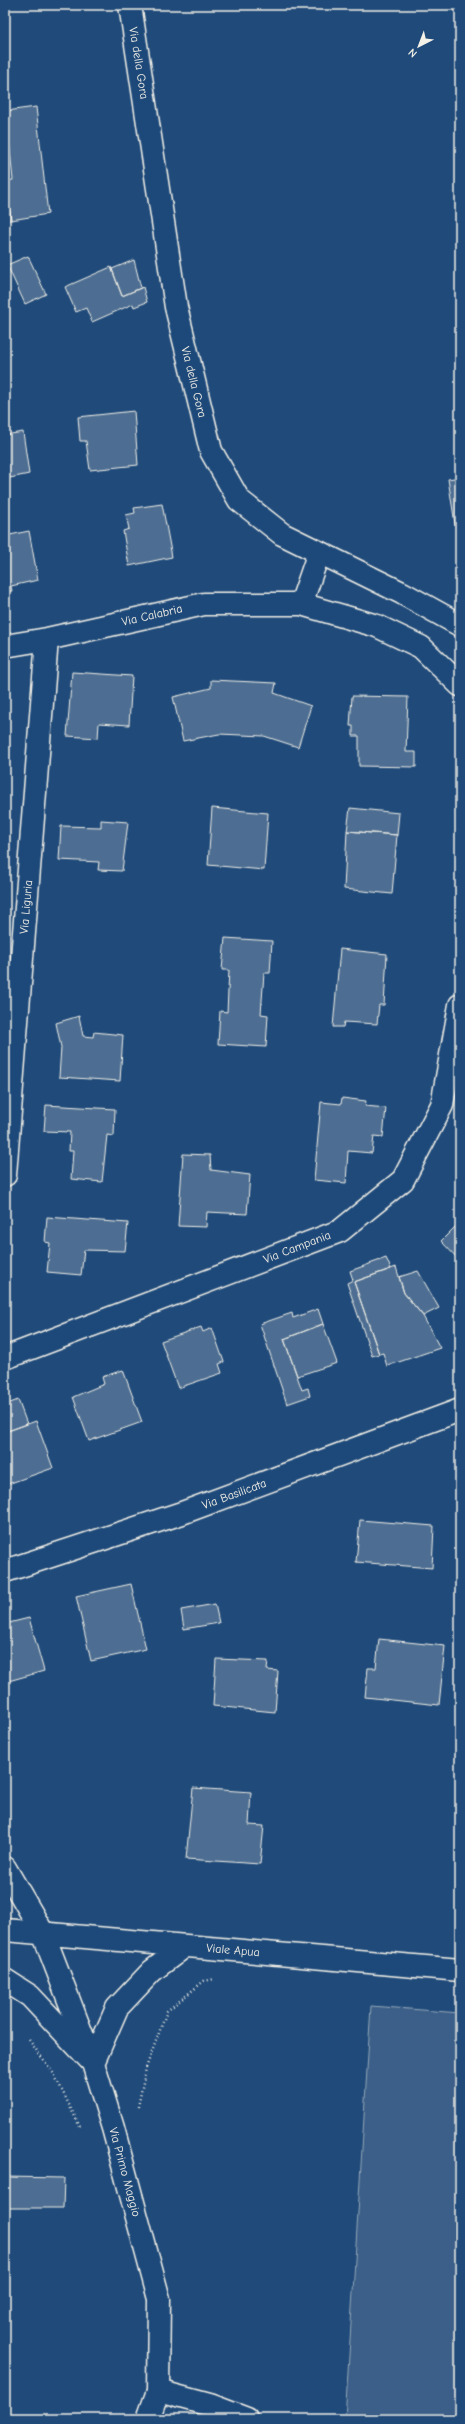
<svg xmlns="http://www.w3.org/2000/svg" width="465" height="2424" font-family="'Comic Neue',sans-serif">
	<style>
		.green { fill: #3a5f88; stroke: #97a8b8 }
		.building { fill: #4d6e92; stroke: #f4f1e8 }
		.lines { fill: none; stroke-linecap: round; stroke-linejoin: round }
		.minor-casing { stroke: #f4f1e8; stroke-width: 25 }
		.tertiary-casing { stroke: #f4f1e8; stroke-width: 25 }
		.path { stroke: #f4f1e8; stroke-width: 2.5; stroke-dasharray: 1 3; stroke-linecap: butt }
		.minor { stroke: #1f4a7a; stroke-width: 22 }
		.tertiary { stroke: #1f4a7a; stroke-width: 22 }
		.labels { text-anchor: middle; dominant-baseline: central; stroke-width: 3.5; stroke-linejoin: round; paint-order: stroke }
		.street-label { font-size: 12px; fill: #f4f1e8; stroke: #1f4a7a }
	</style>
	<rect width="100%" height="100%" fill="#1f4a7a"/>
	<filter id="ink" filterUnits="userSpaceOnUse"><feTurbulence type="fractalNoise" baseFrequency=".025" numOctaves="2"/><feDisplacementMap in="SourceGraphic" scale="8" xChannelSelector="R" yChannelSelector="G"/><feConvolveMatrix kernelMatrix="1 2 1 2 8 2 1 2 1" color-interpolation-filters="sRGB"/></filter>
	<g filter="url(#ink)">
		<!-- green -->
		<path class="green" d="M371,2006L460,2013V2419H345Z"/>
		<!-- building -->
		<path class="building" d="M36,107L48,214L11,220L6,181L13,180L6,111Z
			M5,181L11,220L5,221Z
			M28,256L46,294L25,304L7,265Z
			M134,260L141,288L122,296L112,269Z
			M111,267L122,296L143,287L147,302L134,307L133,304L92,322L86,308L76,312L65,287Z
			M134,411L138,465L90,470L86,441H80L78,417Z
			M23,432L29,474L5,479V435Z
			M460,477V529L456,530L448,479Z
			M162,504L172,557L129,566L123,531L129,529L126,515L135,513L134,508Z
			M29,531L38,580L11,586L12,591L5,592V536Z
			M72,672L132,676L129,725L99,723L98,738L67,736Z
			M211,680L276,683L274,693L311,706L298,747L264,736L219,734L183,741L173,697L211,688Z
			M352,696L408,697L406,752H416V767L359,766V736H353V726H350Z
			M212,808L268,813L264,870L208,865Z
			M350,808L399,813L397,835L347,831Z
			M101,820L128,822L122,871L98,870L99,862L59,860L61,826L101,827Z
			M347,831L397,835L392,894L344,889Z
			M225,938L272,941L270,973H264L261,1014L268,1015L266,1047L218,1044L220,1011L227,1012L229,970H222Z
			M340,949L387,954L384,1005H379L377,1024L344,1022L343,1027H333Z
			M79,1016L83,1036L93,1037L94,1032L123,1035L120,1081L59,1077L61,1047L56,1023Z
			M342,1098L366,1101L365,1106L386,1108L383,1137L374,1136L372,1153L348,1151L346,1183L314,1180L321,1102L341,1104Z
			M46,1105L115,1109L114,1136L107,1135L102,1182L71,1179L73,1151H69L70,1132L44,1131Z
			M183,1154L210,1155L211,1170L250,1175L247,1214L207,1212L206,1227L178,1226Z
			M47,1217L128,1223L125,1251L84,1250L81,1275L47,1272L50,1243L45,1242Z
			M460,1222V1261L441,1241Z
			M386,1258L391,1269L354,1282L379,1354L372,1356L347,1283L353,1280L350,1271Z
			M396,1267L404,1293L423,1316L440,1348L387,1366L383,1353L379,1354L354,1282Z
			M418,1271L439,1308L423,1316L404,1293L399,1277Z
			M318,1309L323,1324L284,1339L302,1390L308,1388L310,1396L287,1404L260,1324L292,1313L293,1318Z
			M323,1324L337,1363L297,1376L284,1339Z
			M201,1327L203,1332L212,1328L224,1362L219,1364L222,1373L178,1388L161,1341Z
			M123,1370L142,1422L89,1441L73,1397L104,1384L102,1377Z
			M18,1400L27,1424L5,1432V1405Z
			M36,1421L53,1468L5,1485V1432Z
			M360,1520L434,1526L432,1568L356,1562Z
			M131,1584L146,1649L91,1661L76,1596Z
			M215,1604L219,1623L184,1629L181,1610Z
			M29,1618L44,1671L5,1682V1624Z
			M379,1639L445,1646L439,1705L365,1697L368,1668H376Z
			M216,1659L268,1661L267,1670L278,1671L275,1712L213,1706Z
			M193,1788L251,1792L249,1825L264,1826L260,1864L186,1859Z
			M5,2177L64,2178L63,2208H5Z"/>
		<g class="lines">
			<defs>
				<path id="minor" d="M130,5L176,307L211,451L239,500L282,534L402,593L460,625
					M301,604L319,552
					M5,646L47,639L204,604H301L377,626L421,647L460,685
					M5,1175L47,639
					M5,1358L340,1231L403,1180L442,1105L460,1005
					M5,1571L182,1513L460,1410
					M5,1868L43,1933
					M158,2391L210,2405L247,2419"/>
				<path id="tertiary" d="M5,1930L460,1970
					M43,1933L93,2063L113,2128L159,2299L158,2391L148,2419
					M5,1980L30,1996L93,2063L117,2008L152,1971L185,1946"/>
			</defs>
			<!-- minor casing -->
			<use href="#minor" class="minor-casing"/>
			<!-- tertiary casing -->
			<use href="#tertiary" class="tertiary-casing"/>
			<!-- path -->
			<path class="path" d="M29,2040L54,2074L81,2129
				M138,2107L146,2068L167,2011L204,1981L215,1979"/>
			<!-- minor -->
			<use href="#minor" class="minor"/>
			<!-- tertiary -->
			<use href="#tertiary" class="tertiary"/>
		</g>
	</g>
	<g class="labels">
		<!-- street labels -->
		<g class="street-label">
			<text transform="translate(139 63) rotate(81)">Via della Gora</text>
			<text transform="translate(194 382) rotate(76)">Via della Gora</text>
			<text transform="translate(152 615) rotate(-13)">Via Calabria</text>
			<text transform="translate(26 907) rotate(-85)">Via Liguria</text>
			<text transform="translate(297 1247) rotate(-21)">Via Campania</text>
			<text transform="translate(234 1494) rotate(-20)">Via Basilicata</text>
			<text transform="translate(233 1950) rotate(5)">Viale Apua</text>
			<text transform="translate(125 2172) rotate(75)">Via Primo Maggio</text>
		</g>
	</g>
	<!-- margin -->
	<rect width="465" height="2424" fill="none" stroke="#1f4a7a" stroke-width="20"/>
	<rect x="10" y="10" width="445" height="2404" fill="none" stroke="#f4f1e8" stroke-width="1.5" filter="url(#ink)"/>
	<!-- north arrow -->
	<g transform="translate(419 46) rotate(222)" stroke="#1f4a7a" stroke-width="3" paint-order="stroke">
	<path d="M0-3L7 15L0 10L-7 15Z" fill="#f4f1e8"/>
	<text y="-6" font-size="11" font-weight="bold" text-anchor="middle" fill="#f4f1e8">N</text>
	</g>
</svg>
